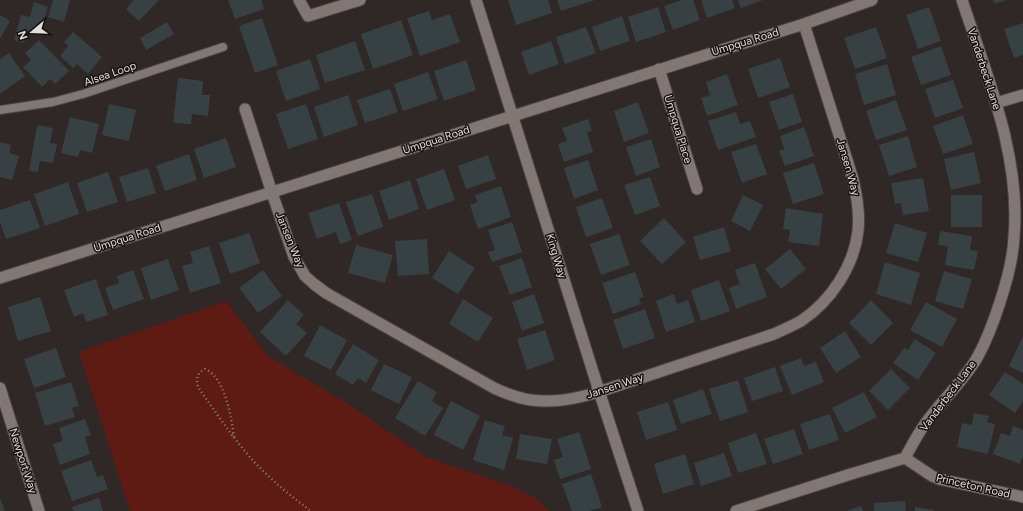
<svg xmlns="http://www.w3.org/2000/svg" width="1023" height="511" font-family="Figtree,sans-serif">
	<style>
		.green { fill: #5d1b14 }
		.building { fill: #374043 }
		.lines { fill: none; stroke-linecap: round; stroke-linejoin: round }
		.service-casing { stroke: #4d4544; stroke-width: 10 }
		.minor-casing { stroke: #4d4544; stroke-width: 13 }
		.path { stroke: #8b8482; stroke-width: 2.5; stroke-dasharray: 1 3; stroke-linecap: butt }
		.service { stroke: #817775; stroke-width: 8 }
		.minor { stroke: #817775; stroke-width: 11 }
		.labels { text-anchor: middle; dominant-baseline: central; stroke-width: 3; stroke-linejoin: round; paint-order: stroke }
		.street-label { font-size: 11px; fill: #e3dddc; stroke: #151211 }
	</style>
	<rect width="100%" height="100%" fill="#302826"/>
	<!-- green -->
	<path class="green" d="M226,301L268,356L345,402L426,457L509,485L537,499L549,511H130L79,352Z"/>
	<!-- building -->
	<path class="building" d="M53,0H70L64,22L48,17Z
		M134,0H159L139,21L126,9Z
		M228,0H261L264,9L235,19Z
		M508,0H548L552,13L516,25Z
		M557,0H595L561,11Z
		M682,0H693L700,20L673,30L664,6Z
		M701,0H732L735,8L707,18Z
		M738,0H763L741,8Z
		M993,0H1007L995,4Z
		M34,2L48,7L39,35L27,31L23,43L14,40L21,15L30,17Z
		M658,7L666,32L636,42L628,17Z
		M929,7L941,41L918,49L906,15Z
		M429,11L432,20L450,14L460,42L420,56L407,18Z
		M0,15L10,21L0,39Z
		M622,16L630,41L600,51L592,27Z
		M262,18L278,65L255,73L239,26Z
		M401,20L413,55L373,69L361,34Z
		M167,22L174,34L146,50L140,38Z
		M1023,23V55L1014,58L1004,29Z
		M586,27L596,53L565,64L556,37Z
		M876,27L887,58L855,69L844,38Z
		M73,32L102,57L88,74L77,64L73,68L60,56L68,46L64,42Z
		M39,40L69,71L55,84L50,79L42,87L23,67L31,60L25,53Z
		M355,41L365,70L325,83L316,55Z
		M551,41L559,64L529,75L521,52Z
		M941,46L951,75L921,85L911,57Z
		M9,53L25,76L0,94V59Z
		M780,58L790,87L758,98L748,69Z
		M310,59L320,89L286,101L276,71Z
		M466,60L476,90L444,101L434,71Z
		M887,64L896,95L864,105L855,74Z
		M428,72L438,99L403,111L394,84Z
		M727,74L738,105L707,116L701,98L710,95L706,82Z
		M178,78L203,81L202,95H210L208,116L192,114L191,124L173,123Z
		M953,80L963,108L935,118L925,89Z
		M390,89L398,112L365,123L357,100Z
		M793,94L802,122L779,130L769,102Z
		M348,95L358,125L324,137L314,107Z
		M896,100L907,130L876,140L866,111Z
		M638,102L649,133L624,142L614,111Z
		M109,104L136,110L129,141L102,135Z
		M306,104L318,139L288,149L276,114Z
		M736,112L740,124L750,121L756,137L718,150L708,121Z
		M963,115L973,144L943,154L933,126Z
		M70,117L99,124L92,153L80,150L78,157L61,153Z
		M588,119L592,131L587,132L593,152L564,162L558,144L567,141L562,128Z
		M37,125L53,128L50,143L57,144L53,163L40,161L38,172L29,171Z
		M804,127L814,156L785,166L779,151L784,149L780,136Z
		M908,136L917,167L889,176L879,145Z
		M226,138L236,167L204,178L194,149Z
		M651,139L660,167L636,176L626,147Z
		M0,142L11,145L9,153L19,156L12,180L0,177Z
		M756,144L767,174L742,183L731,152Z
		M974,152L981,183L951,190L944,159Z
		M189,154L197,180L165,191L156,166Z
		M488,155L496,179L466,189L458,166Z
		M588,160L598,190L574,199L564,168Z
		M814,163L824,194L793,204L783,173Z
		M148,168L156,193L127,202L119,177Z
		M444,169L455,200L427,210L416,179Z
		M108,172L118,202L87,212L77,183Z
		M650,177L660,206L635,215L624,185Z
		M923,178L929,211L903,215L901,203L895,204L891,183Z
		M410,180L419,209L389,220L379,191Z
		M68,182L79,214L45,226L34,194Z
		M501,186L511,217L478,229L470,205L477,202L475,195Z
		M372,194L383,227L358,236L346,202Z
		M743,195L763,205L750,231L731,221Z
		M951,195H982V227H951Z
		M602,198L613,228L586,237L576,207Z
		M30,200L40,228L6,239L0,222V210Z
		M339,203L352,240L340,244L336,232L317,239L308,213Z
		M786,208L823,214L819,246L788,242L790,230L783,229Z
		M664,218L686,242L662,264L640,241Z
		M512,222L522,252L492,262L488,252L495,250L488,230Z
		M895,223L927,233L918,262L886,253Z
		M724,227L731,251L700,260L693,237Z
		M940,231L972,236L970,250L978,251L974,270L945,265L948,246L938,245Z
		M249,233L260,263L230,274L219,243Z
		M619,234L630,265L601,275L590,244Z
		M427,239L429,274L398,276L395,241Z
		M356,245L393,255L385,283L348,273Z
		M209,246L221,283L190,293L182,266L193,263L190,252Z
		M790,249L806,269L781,289L765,269Z
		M449,251L475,268L458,294L432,278Z
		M522,258L532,287L510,295L499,266Z
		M168,259L179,290L151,300L141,268Z
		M885,262L920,273L911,305L876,294Z
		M755,263L767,297L736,309L729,288L740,284L735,270Z
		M133,270L144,299L113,310L105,288L119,283L117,276Z
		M263,270L282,296L258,313L239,288Z
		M944,271L972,279L963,309L935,301Z
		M635,272L644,297L639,298L641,304L613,314L602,283Z
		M96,279L108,315L86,322L83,313L74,317L64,290Z
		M719,280L730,311L701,321L691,290Z
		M534,294L544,323L522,331L512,302Z
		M674,294L677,304L688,300L695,322L666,332L656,301Z
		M40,297L51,331L18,341L8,307Z
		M463,299L493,318L478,342L449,324Z
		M288,300L304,315L296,324L307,333L286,356L260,332Z
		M871,300L893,323L871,345L849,323Z
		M926,302L957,319L942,347L910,330Z
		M645,309L655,338L623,349L613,320Z
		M320,325L347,340L331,370L304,356Z
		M545,330L555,360L527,370L517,339Z
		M845,331L861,357L836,373L820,348Z
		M1023,336V373L1009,366Z
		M915,339L936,353L918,380L893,363L904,348L908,350Z
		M353,344L379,360L366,383L358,378L353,385L335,374Z
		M56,348L66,377L34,388L24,359Z
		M801,358L804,366L816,362L824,382L792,395L780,366Z
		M384,364L412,377L399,404L371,390Z
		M775,367L783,391L752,401L744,378Z
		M891,369L910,388L888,410L869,391Z
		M1005,372L1023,384V401L1015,413L989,395Z
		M738,380L748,412L720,421L709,389Z
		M418,381L437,392L432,401L443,408L425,436L395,418Z
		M71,382L79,406L72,408L75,417L45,426L35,393Z
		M703,389L712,414L681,424L673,400Z
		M864,392L877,417L845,433L832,408Z
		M451,401L480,416L463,450L434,435Z
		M668,402L677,430L646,440L637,412Z
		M974,413L989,416L987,422L995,424L988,454L957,447L962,423L972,425Z
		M830,414L839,440L809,450L800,424Z
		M85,419L91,435L85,437L90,454L60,465L53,444L63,441L59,428Z
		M485,420L505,426L502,435L513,438L504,470L473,460Z
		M1013,426L1023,430V456L1020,464L993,454L1001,433L1010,436Z
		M794,429L803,454L773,464L764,439Z
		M579,432L591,469L560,479L554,460L563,457L557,439Z
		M756,433L767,464L738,473L728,443Z
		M520,434L552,439L547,464L516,459Z
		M724,453L732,476L701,486L694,463Z
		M685,454L694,484L663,494L654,464Z
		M91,460L97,477L103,475L108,489L72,501L61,471Z
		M591,474L602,507L589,511H572L562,484Z
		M0,498L5,511H0Z
		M99,498L103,511H73L72,507Z
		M905,501L906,511H874V503Z
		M861,506L863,511H846Z
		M915,507L934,510V511H915Z"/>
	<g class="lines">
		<defs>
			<path id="service" d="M0,110L53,102L83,94L223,47"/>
			<path id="minor" d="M299,0L308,16L360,0
				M476,0L599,391L638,511
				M659,69L697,189
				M996,103L1023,95
				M245,109L272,193L294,257L305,276L314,284L326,293L494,388C509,395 526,401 543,401C577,402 609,388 641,378C685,363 729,349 774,334C783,330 792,326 801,321C831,301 854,266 858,231C860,213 857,196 853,179L804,24
				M0,278L804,24L872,0
				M0,388L39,511
				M905,458L932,476L939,479L1023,497
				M736,511L851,474L905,458C911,447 917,435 925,424C941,401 963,382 977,358C987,340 994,321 1000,302C1007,281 1013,259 1014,237C1021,156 987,76 962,0"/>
		</defs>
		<!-- service casing -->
		<use href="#service" class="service-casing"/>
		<!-- minor casing -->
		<use href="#minor" class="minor-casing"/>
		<!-- path -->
		<path class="path" d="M234,437C231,418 226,378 205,369C197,373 196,378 198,387C217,414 236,443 259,467C275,483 293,498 311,511"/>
		<!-- service -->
		<use href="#service" class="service"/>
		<!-- minor -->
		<use href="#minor" class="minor"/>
	</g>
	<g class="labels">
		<!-- street labels -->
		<g class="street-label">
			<text transform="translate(745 42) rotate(-17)">Umpqua Road</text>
			<text transform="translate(984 69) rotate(72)">Vanderbeck Lane</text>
			<text transform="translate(110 74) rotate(-19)">Alsea Loop</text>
			<text transform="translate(678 129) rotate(73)">Umpqua Place</text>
			<text transform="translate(436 140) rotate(-18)">Umpqua Road</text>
			<text transform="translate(848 167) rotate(74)">Jansen Way</text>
			<text transform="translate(127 238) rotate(-18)">Umpqua Road</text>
			<text transform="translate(290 240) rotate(68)">Jansen Way</text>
			<text transform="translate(556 256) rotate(73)">King Way</text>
			<text transform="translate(615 386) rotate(-18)">Jansen Way</text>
			<text transform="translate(948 396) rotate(-53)">Vanderbeck Lane</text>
			<text transform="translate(23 461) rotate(72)">Newport Way</text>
			<text transform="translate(973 486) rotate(13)">Princeton Road</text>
		</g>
	</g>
	<!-- north arrow -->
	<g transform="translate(32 32) rotate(251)" stroke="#151211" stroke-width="3" paint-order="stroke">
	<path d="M0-3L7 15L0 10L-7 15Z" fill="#e3dddc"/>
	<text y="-6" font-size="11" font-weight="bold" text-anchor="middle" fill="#e3dddc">N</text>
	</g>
</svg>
